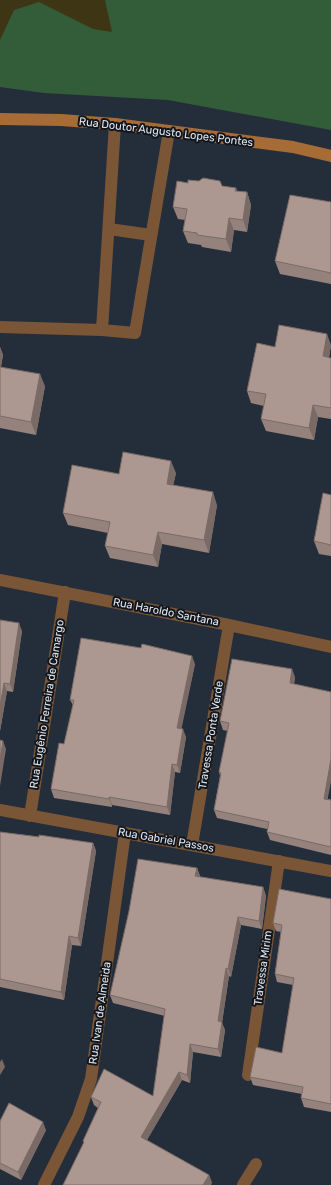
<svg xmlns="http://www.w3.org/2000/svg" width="331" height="1185" font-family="Rubik,sans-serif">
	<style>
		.green { fill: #335d39 }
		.sand { fill: #3d3514 }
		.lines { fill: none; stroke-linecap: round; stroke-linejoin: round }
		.street { stroke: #7b5636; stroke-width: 12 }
		.secondary { stroke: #a76b36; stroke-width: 12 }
		.wall { fill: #95827d }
		.shaded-wall { fill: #796a66 }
		.building { fill: #ad9791; stroke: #796a66 }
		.labels { text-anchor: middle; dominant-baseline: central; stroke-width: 4; stroke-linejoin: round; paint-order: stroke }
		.street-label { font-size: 11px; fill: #dfe6ef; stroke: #12161c }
	</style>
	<rect width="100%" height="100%" fill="#242e3b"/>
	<!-- green -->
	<path class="green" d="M0,0H331V130L168,100L44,93L0,87Z"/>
	<!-- sand -->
	<path class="sand" d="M0,0H105L112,32L93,29L39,2L14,10L0,40Z"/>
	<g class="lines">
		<!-- street -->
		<path class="street" d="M109,229L151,235
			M0,327L102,330L135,333L169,131
			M102,330L115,124
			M0,580L229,625L331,647
			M0,810L331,871
			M30,816L65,592
			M192,845L229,625
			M248,1075L279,861
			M44,1185L78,1117L91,1079L125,833
			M243,1185L256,1164"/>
		<!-- secondary -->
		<path class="secondary" d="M0,119L61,120L115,124L293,147L331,156"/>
	</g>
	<!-- wall -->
	<path class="wall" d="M188,183L222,186L236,188L237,191L247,192L251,205L247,232L234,230L231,252L202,247L201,245L188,243L183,231L185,220L178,219L173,207Z
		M331,202V284L280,274L275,261Z
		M331,345L329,358H331V419L318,417L314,440L266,431L261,419L264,406L251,403L247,391L275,347Z
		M0,347L3,355L1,367L45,386L36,435L0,428Z
		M176,473L173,485L217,505L209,553L162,544L158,567L110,558L105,546L108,533L68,525L63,513L119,474Z
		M331,495V556L319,554L314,541Z
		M0,620L22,631L13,692L7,691L0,731Z
		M195,664L181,728L186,737L180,773L175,772L170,815L112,805V807L54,798L51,789L64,744L73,705L70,700Z
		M295,677L294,684L328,799L331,800V855L270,840L267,832V829L217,818L214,810L220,776L219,772L228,731L223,730L220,721Z
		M0,832L93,843L96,851L81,946L72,945L64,1000L0,987Z
		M197,868L200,876V877L263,887L266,896L262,929L241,925L231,977L229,976L222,1023L225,1030L221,1057L193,1052L190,1083L182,1080L147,1140L209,1175L212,1183L84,1143L83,1141L98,1108L94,1105L91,1097L153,1096L165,1016L113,1003L110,995Z
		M331,899V1112L304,1107L301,1098L302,1094L253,1085L250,1077L282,1053L293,985L277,982L275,974L281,932L276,931L273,923Z
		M0,1121L46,1130L21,1180L0,1169Z"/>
	<!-- shaded-wall -->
	<path class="shaded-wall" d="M247,192L251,205L247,232L243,220Z
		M229,218L234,230L231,252L226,239Z
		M327,334L331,345L327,369L323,356Z
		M0,347L3,355L0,371Z
		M40,374L45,386L36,435L31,422Z
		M313,405L318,417L314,440L309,428Z
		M171,461L176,473L171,496L167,484Z
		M213,492L217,505L209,553L204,540Z
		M158,532L162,544L158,567L153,555Z
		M19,623L22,631L13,692L10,684Z
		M192,656L195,664L180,736L177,728Z
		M292,669L295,677L293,691L290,683Z
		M4,683L7,691L0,731V706Z
		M183,729L186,737L180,773L177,765Z
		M3,741L6,749L0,786V759Z
		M331,759V782L326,807L324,799Z
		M172,764L175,772L170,815L167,807Z
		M109,797L112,805V807L109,799Z
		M93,843L96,851L81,946L78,938Z
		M197,868L200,876L198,884L195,876Z
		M263,887L266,896L262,929L259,921Z
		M238,917L241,925L231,977L228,969Z
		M69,936L72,945L64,1000L61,992Z
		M226,968L229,976L222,1023L225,1030L221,1057L218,1049V1021Z
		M190,1044L193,1052L190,1083L187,1075Z
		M2,1059L5,1067L0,1075V1062Z
		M179,1072L182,1080L144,1145L141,1137Z
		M43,1122L46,1130L21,1180L18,1172Z
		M209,1175L212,1183L211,1185H203Z"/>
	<!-- building -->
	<path class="building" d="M203,178L220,181L222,186L236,188L235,191L247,192L243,220L229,218L226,239L197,235V233L183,231L187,209L173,207L177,181L188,183V180L199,181Z
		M290,195L331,202V273L275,261Z
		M279,325L327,334L323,356L331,358V408L313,405L309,428L261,419L266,394L247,391L257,343L275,347Z
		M0,367L40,374L31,422L0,416Z
		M123,452L171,461L167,484L213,492L204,540L158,532L153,555L105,546L110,522L63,513L72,465L119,474Z
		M323,493L331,495V545L314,541Z
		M0,620L19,623L10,684L4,683L0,706Z
		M81,638L141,648L142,644L192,656L177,728L183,729L177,765L172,764L167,807L109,797V799L51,789L59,743L64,744L74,700H70Z
		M232,659L292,669L290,683L331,692V759L324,799L331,800V847L267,832L269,822L214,810L221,773L219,772L229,723L220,721Z
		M0,740L3,741L0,759Z
		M0,832L39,837V835L93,843L78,938L69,936L61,992L0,979Z
		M138,859L197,868L195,876L263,887L259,921L238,917L228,969L226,968L218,1021L222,1022L218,1049L190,1044L187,1075L179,1072L141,1137L209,1175L203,1185H63L84,1142L83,1141L101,1102L91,1097L104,1069L153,1096L165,1009L110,995L129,911Z
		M279,889L331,899V1104L301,1098L303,1087L250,1077L256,1047L282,1053L294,978L275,974L282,925L273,923Z
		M9,1103L43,1122L18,1172L0,1163V1121Z"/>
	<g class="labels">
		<!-- street labels -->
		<g class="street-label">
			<text transform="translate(166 132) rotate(7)">Rua Doutor Augusto Lopes Pontes</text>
			<text transform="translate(166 612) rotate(11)">Rua Haroldo Santana</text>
			<text transform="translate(47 704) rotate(-81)">Rua Eugênio Ferreira de Camargo</text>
			<text transform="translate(211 735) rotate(-81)">Travessa Ponta Verde</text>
			<text transform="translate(166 840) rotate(10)">Rua Gabriel Passos</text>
			<text transform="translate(263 968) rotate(-82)">Travessa Mirim</text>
			<text transform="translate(100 1013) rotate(-82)">Rua Ivan de Almeida</text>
		</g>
	</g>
</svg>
